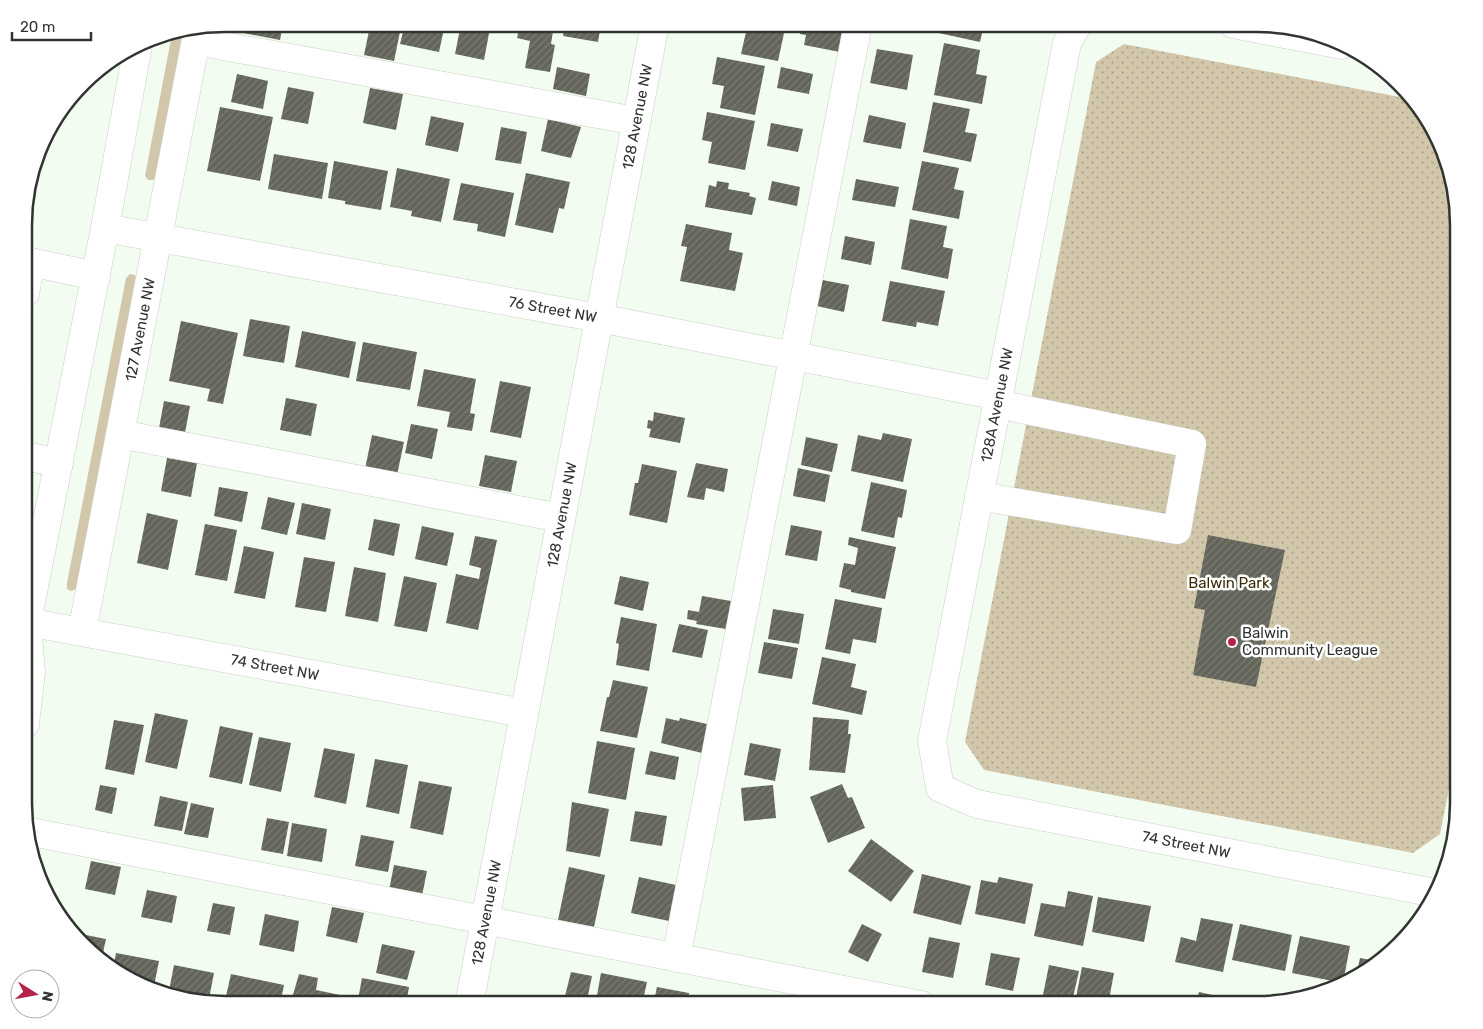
<svg xmlns="http://www.w3.org/2000/svg" width="1483" height="1029" font-family="Rubik,sans-serif">
	<style>
		.grass { fill: #d2c7ab }
		.park { fill: url(#park-dots) }
		.building { fill: url(#building-hatch) }
		.lines { fill: none; stroke-linecap: round; stroke-linejoin: round }
		.minor-casing { stroke: #c8d1c6; stroke-width: 29 }
		.minor { stroke: #fff; stroke-width: 28 }
		.poi-dot { fill: #b52348; stroke: #fff; stroke-width: 2 }
		.labels { text-anchor: middle; dominant-baseline: central; stroke-width: 5; stroke-linejoin: round; paint-order: stroke }
		.street-label { font-size: 15px; fill: #313531; stroke: #fff }
		.park-label { font-size: 15px; fill: #392c06; stroke: #fff }
		.poi-label { font-size: 15px; fill: #313531; stroke: #fff; text-anchor: start }
		.rim { fill: none; stroke: #313531; stroke-width: 2.5 }
	</style>
	<defs>
		<pattern id="park-dots" width="8" height="8" patternUnits="userSpaceOnUse" patternTransform="scale(1.25)"><rect width="8" height="8" fill="#d2c7ab"/><path d="M2 2h.1M6 6h.1" fill="none" stroke="#aba28c" stroke-width="1.8" stroke-linecap="round"/></pattern>
		<pattern id="building-hatch" width="6" height="6" patternUnits="userSpaceOnUse" patternTransform="scale(1.25)"><rect width="6" height="6" fill="#63655a"/><path d="M-1 1l2-2M0 6l6-6M5 7l2-2" fill="none" stroke="#7a7c74"/></pattern>
	</defs>
	<rect width="100%" height="100%" fill="#f3fcf1"/>
	<!-- grass -->
	<path class="grass" d="M185,32L157,176L153,180H148L145,176L172,34Z
		M130,274L135,275L137,280L78,588L71,591L67,589V583L126,278Z"/>
	<!-- park -->
	<path class="park" d="M1124,44L1410,99L1432,125L1459,212V739L1440,834L1413,853L984,770L965,742L1096,62Z"/>
	<!-- building -->
	<path class="building" d="M245,24H283L280,40L243,33Z
		M288,24H321L319,32L287,26Z
		M405,24H445L439,52L400,44Z
		M461,24L490,28L484,60L455,54Z
		M520,24H559L557,32L553,31L551,44L555,45L550,72L525,68L530,41L517,38Z
		M565,24H601L598,42L563,36Z
		M736,24H786L778,61L741,54L746,32L735,30Z
		M802,24H845L840,52L804,45L806,35L800,34Z
		M935,24H984L980,42L934,32Z
		M370,26L400,32L394,61L364,55Z
		M944,43L980,50L976,74L987,76L982,104L934,95Z
		M877,49L913,55L907,90L870,83Z
		M717,57L765,66L755,115L720,108L724,86L712,84Z
		M557,67L590,74L586,96L553,89Z
		M781,67L813,74L809,94L777,88Z
		M237,74L268,81L263,109L231,102Z
		M288,87L314,92L308,124L281,119Z
		M370,88L403,94L396,130L363,123Z
		M933,102L970,109L965,132L977,134L971,162L923,152Z
		M220,107L273,117L260,181L207,171Z
		M707,112L755,121L745,170L708,163L712,142L702,140Z
		M869,115L906,123L901,149L863,142Z
		M431,116L464,123L458,152L425,145Z
		M548,119L581,127L571,158L541,151Z
		M771,123L803,129L798,152L767,146Z
		M501,127L527,132L521,164L495,160Z
		M274,154L328,163L322,199L268,189Z
		M334,161L388,171L381,210L345,204V201L328,198Z
		M922,161L959,168L954,189L964,191L959,219L912,210Z
		M397,168L450,179L441,222L411,216L412,211L390,207Z
		M526,173L570,182L564,209L559,208L553,233L515,225Z
		M856,179L899,187L895,207L852,200Z
		M717,181L729,183L728,189L750,193L749,196L756,198L752,215L705,207L709,185L716,187Z
		M772,181L800,187L797,206L768,200Z
		M461,183L514,193L505,237L477,231L478,224L453,220Z
		M910,219L947,226L943,247L953,249L948,279L901,269Z
		M686,224L732,233L729,250L743,253L735,291L680,281L687,247L681,246Z
		M845,236L875,242L871,265L841,259Z
		M817,279L849,285L844,312L812,305Z
		M890,281L945,291L938,326L917,322L916,327L882,321Z
		M250,319L290,326L284,363L243,356Z
		M181,321L238,333L223,404L207,401L210,389L169,381Z
		M302,331L356,342L349,378L295,367Z
		M363,342L417,352L410,390L356,381Z
		M424,369L476,379L470,413L475,414L472,431L447,427L450,412L417,406Z
		M500,381L531,387L521,438L490,432Z
		M286,398L317,404L311,436L280,430Z
		M164,401L190,406L185,433L159,428Z
		M654,412L685,418L680,443L649,437L651,429L647,428L648,420L653,421Z
		M411,424L438,429L432,459L405,453Z
		M883,433L912,439L903,482L851,471L858,435L881,440Z
		M372,435L404,442L397,475L365,469Z
		M806,437L838,444L832,472L801,465Z
		M485,455L517,461L511,492L479,486Z
		M167,458L197,463L191,497L161,491Z
		M696,463L728,469L724,492L706,488L704,500L687,497Z
		M642,464L677,471L667,523L629,515L635,483H638Z
		M798,468L830,475L825,502L793,496Z
		M871,482L907,490L902,518L898,517L894,538L861,531Z
		M219,487L248,492L242,522L214,516Z
		M268,497L295,503L287,535L261,529Z
		M302,503L331,509L325,540L296,534Z
		M147,513L178,520L168,570L137,563Z
		M374,519L400,524L394,556L368,550Z
		M205,524L237,530L227,581L195,575Z
		M791,525L822,531L817,561L785,555Z
		M422,526L454,533L447,566L415,559Z
		M1208,535L1285,550L1256,687L1193,675L1205,610L1194,608Z
		M475,536L497,540L478,630L446,623L456,574L479,579L481,568L469,565Z
		M849,537L896,547L885,599L851,592V590L839,587L844,563L855,565L858,548L848,545Z
		M244,546L274,552L265,599L234,593Z
		M304,557L335,562L326,612L295,607Z
		M354,567L386,573L378,622L345,616Z
		M404,576L437,583L427,632L394,626Z
		M620,576L649,582L643,611L614,604Z
		M702,596L731,601L726,629L696,624L697,621L687,619L688,610L699,612Z
		M835,599L882,608L876,643L853,639L850,654L825,649Z
		M773,609L804,614L799,644L768,639Z
		M621,617L657,624L649,671L616,665L619,644L616,643Z
		M679,624L708,630L702,658L672,652Z
		M764,642L798,648L792,679L758,673Z
		M822,657L856,664L851,687L867,691L862,715L812,704Z
		M613,680L648,687L637,738L600,731L607,697H609Z
		M155,713L188,720L177,769L145,762Z
		M813,717L849,720L848,734H851L845,773L809,770Z
		M666,718L679,721L680,718L707,724L702,753L661,743Z
		M114,720L144,725L134,775L105,769Z
		M220,726L253,733L242,784L209,777Z
		M259,737L291,743L281,792L249,785Z
		M597,741L635,748L626,800L588,793Z
		M750,743L781,749L775,781L744,775Z
		M324,748L355,754L346,804L314,797Z
		M650,751L679,757L675,780L645,774Z
		M375,759L408,765L399,814L366,807Z
		M419,781L452,787L443,835L410,828Z
		M842,784L848,798L852,797L865,828L828,843L810,797Z
		M100,785L117,788L112,814L95,810Z
		M773,785L776,818L744,821L741,788Z
		M160,796L188,802L182,831L154,826Z
		M572,802L609,809L600,857L566,851Z
		M191,803L214,808L208,838L184,834Z
		M635,811L667,816L662,846L630,841Z
		M267,818L289,822L283,854L261,850Z
		M292,823L327,829L322,862L287,856Z
		M361,835L394,841L388,872L355,866Z
		M871,839L914,871L891,902L848,871Z
		M91,861L121,867L115,895L85,889Z
		M394,865L427,871L422,896L389,890Z
		M569,867L605,875L594,927L558,920Z
		M922,874L971,886L961,925L913,913Z
		M639,877L676,885L669,921L631,913Z
		M999,877L1033,884L1025,924L975,914L981,880L997,883Z
		M147,890L177,896L172,923L141,917Z
		M1068,891L1093,896L1083,946L1034,936L1041,903L1065,907Z
		M1098,897L1151,906L1144,942L1092,932Z
		M213,903L235,907L230,935L207,931Z
		M332,907L364,913L357,943L326,936Z
		M265,914L299,921L294,952L259,945Z
		M1201,918L1233,924L1223,972L1175,962L1181,937L1196,941Z
		M862,924L882,934L868,962L848,952Z
		M1240,924L1292,935L1285,971L1232,960Z
		M76,933L106,939L101,962L91,951Z
		M1300,936L1350,946L1343,983L1292,973Z
		M929,937L960,943L953,978L922,972Z
		M382,944L415,951L407,980L376,973Z
		M116,953L159,961L153,991L113,969Z
		M991,953L1020,958L1013,991L985,985Z
		M1360,958L1376,961L1356,977Z
		M174,965L214,973L208,1004L168,996Z
		M1049,965L1079,971L1072,1002L1043,995Z
		M1082,967L1114,973L1108,1005L1075,1002Z
		M571,972L592,976L587,1000L565,996Z
		M601,973L647,982L642,1005H617L596,1001Z
		M231,974L284,985L280,1005H224Z
		M299,974L318,978L316,990L345,996L344,1005H290Z
		M362,978L409,987L406,1005H357Z
		M657,987L689,993L687,1005H653Z
		M1199,992L1222,997L1220,1005H1196Z
		M713,995L743,1001L742,1005H711Z"/>
	<g class="lines">
		<defs>
			<g id="minor">
				<path id="s1" d="M1078,24L1067,43L932,741L940,788L977,804L1435,893"/>
				<path d="M1233,24L1342,45"/>
				<path d="M196,41L636,121"/>
				<path id="s2" d="M105,228L599,318L999,396"/>
				<path d="M25,261L96,276"/>
				<path d="M25,293L31,262"/>
				<path d="M120,434L561,518"/>
				<path d="M25,456L59,463"/>
				<path d="M979,496L1177,530L1192,444L997,404"/>
				<path id="s3" d="M27,622L524,713"/>
				<path id="s4" d="M82,632L198,29"/>
				<path d="M25,724L31,672L27,622L105,228L138,45"/>
				<path d="M26,831L921,1005"/>
				<path d="M676,958L858,24"/>
				<path id="s5" d="M469,1005L655,24"/>
			</g>
		</defs>
		<!-- minor casing -->
		<use href="#minor" class="minor-casing"/>
		<!-- minor -->
		<use href="#minor" class="minor"/>
	</g>
	<!-- markers -->
	<circle class="poi-dot" cx="1232" cy="642" r="5"/>
	<g class="labels">
		<!-- street labels -->
		<g class="street-label">
			<text stroke="none"><textPath href="#s5" startOffset="904">128 Avenue NW</textPath></text>
			<text stroke="none"><textPath href="#s2" startOffset="455">76 Street NW</textPath></text>
			<text stroke="none"><textPath href="#s4" startOffset="308">127 Avenue NW</textPath></text>
			<text transform="translate(997 405) rotate(-79)">128A Avenue NW</text>
			<text stroke="none"><textPath href="#s5" startOffset="499">128 Avenue NW</textPath></text>
			<text stroke="none"><textPath href="#s3" startOffset="252">74 Street NW</textPath></text>
			<text stroke="none"><textPath href="#s1" startOffset="1034">74 Street NW</textPath></text>
			<text stroke="none"><textPath href="#s5" startOffset="94">128 Avenue NW</textPath></text>
		</g>
		<!-- park labels -->
		<g class="park-label">
			<text x="1229" y="583">Balwin Park</text>
		</g>
		<!-- poi labels -->
		<g class="poi-label">
			<text x="1242" y="633">Balwin<tspan x="1242" dy="17">Community League</tspan></text>
		</g>
	</g>
	<!-- crop -->
	<path d="M0 0H1483V1029H0ZM225 32H1257A193 193 0 0 1 1450 225V803A193 193 0 0 1 1257 996H225A193 193 0 0 1 32 803V225A193 193 0 0 1 225 32Z" fill="#fff" fill-rule="evenodd"/>
	<path class="rim" d="M225 32H1257A193 193 0 0 1 1450 225V803A193 193 0 0 1 1257 996H225A193 193 0 0 1 32 803V225A193 193 0 0 1 225 32Z"/>
	<!-- north arrow -->
	<g transform="translate(35 994) rotate(101)"><circle r="24" fill="#ffffff" stroke="#adaead"/>
	<path d="M0-4L9 19L0 12L-9 19Z" fill="#b52348"/>
	<text y="-8" font-size="14" font-weight="bold" text-anchor="middle" fill="#313531">N</text>
	</g>
	<!-- scale -->
	<path d="M12 32v8h79v-8" fill="none" stroke="#313531" stroke-width="2.5"/>
	<text x="20" y="32" font-size="15" fill="#313531" stroke="#ffffff" stroke-width="4" paint-order="stroke">20 m</text>
</svg>
